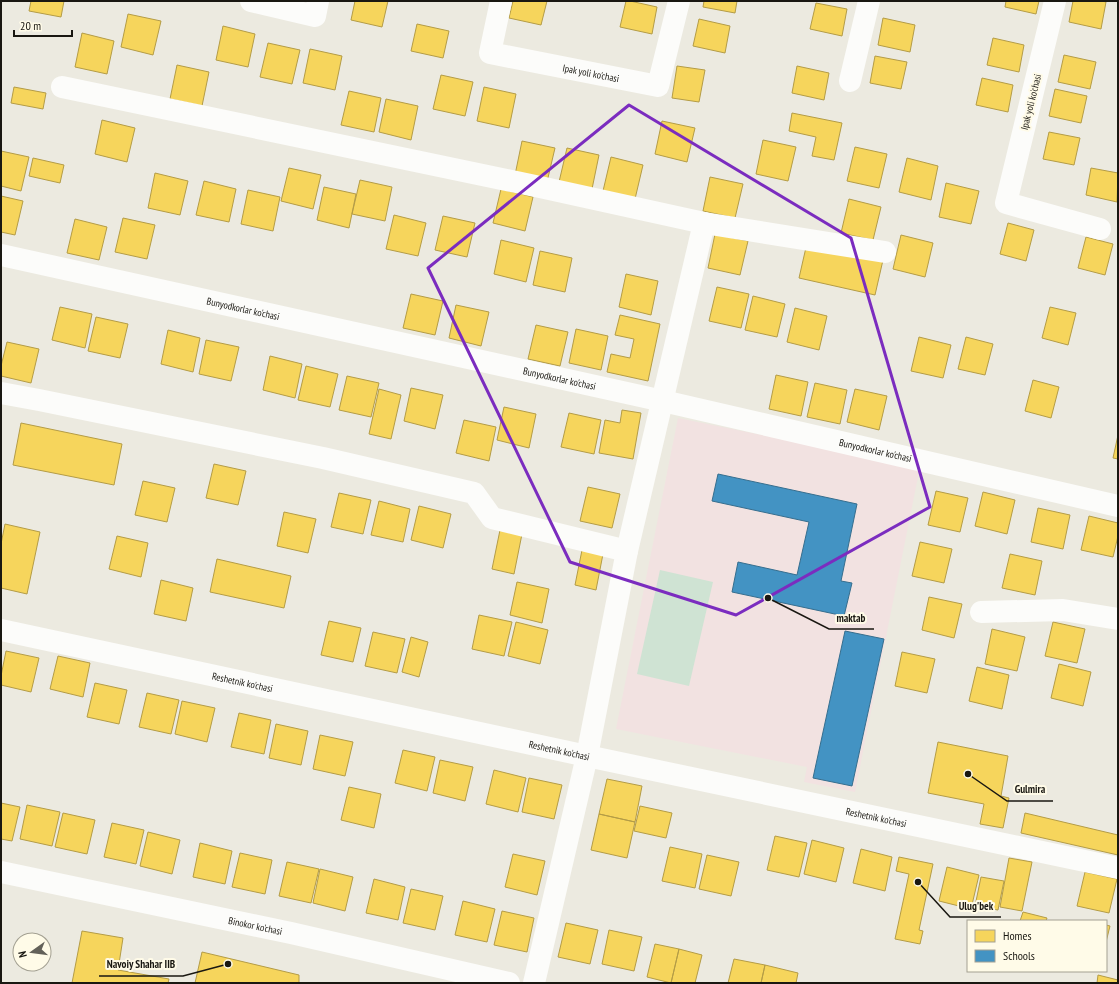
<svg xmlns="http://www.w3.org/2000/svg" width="1119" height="984" font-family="'PT Sans Narrow',sans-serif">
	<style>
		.education { fill: #f2e2e1 }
		.green { fill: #cfe3d3 }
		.homes { fill: #f6d55c; stroke: #b49c46 }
		.schools { fill: #4393c3; stroke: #366e8e }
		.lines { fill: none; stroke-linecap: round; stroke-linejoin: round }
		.minor { stroke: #fcfcfa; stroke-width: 22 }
		.marked { fill: none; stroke: #7b2cbf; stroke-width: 3; stroke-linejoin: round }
		.labels { text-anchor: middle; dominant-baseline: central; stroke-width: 4; stroke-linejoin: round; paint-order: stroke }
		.street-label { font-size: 10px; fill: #191711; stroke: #fffbe8 }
		.leader { fill: none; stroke: #191711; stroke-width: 1.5 }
		.callout-dot { fill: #191711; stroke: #fffbe8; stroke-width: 1.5 }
		.callout-label { font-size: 11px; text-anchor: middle; font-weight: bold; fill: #191711; stroke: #fffbe8; stroke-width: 4; stroke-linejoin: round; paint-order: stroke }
	</style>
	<rect width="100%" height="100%" fill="#eceae0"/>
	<!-- education -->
	<path class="education" d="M678,418L920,467L855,792L804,782L807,767L616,729Z"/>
	<!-- green -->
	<path class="green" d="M660,570L713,582L689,686L637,674Z"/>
	<!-- homes -->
	<path class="homes" d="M31,1H64L61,17L29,11Z
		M355,1H388L382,27L351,20Z
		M513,1H547L541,25L509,18Z
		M626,1H630L657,7L652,34L620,27Z
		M704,1H737L735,13L703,7Z
		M1006,1H1039L1036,14L1005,7Z
		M1073,1H1102L1106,2L1101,29L1069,22Z
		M816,3L847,9L842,36L810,29Z
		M128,14L161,21L153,55L121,47Z
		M883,18L915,25L910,52L878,45Z
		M699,19L730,26L725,53L693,46Z
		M417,24L449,31L443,58L411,51Z
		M223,26L255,34L248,67L216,60Z
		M82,33L114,41L107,74L75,67Z
		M993,38L1024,45L1019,72L987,65Z
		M268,43L300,50L292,84L260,77Z
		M310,49L342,56L335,90L303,83Z
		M1064,55L1096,62L1090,89L1058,82Z
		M875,56L907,62L901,89L870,83Z
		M177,65L209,72L202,106L170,99Z
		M677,66L705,70L699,102L672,98Z
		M797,66L829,73L824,100L792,93Z
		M441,75L473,82L465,116L433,109Z
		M982,78L1013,85L1008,112L976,105Z
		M14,87L46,93L43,109L11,103Z
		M484,87L516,94L509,128L477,121Z
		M1055,89L1087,96L1081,123L1049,116Z
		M349,91L381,98L374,132L341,125Z
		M386,99L418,106L411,140L379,132Z
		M792,113L842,123L834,160L812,156L816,137L789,131Z
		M102,120L135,128L127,162L95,154Z
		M662,121L695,128L687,162L655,154Z
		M1049,132L1080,138L1074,165L1043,159Z
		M763,140L796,147L788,181L756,174Z
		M522,141L555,148L547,182L515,175Z
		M855,147L887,154L879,188L847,181Z
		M567,148L599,155L592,189L559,182Z
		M1,151L29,157L21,191L1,186Z
		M611,157L643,165L635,199L603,191Z
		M33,158L64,165L60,183L29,176Z
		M907,158L938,166L931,200L899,192Z
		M289,168L321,175L313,209L281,201Z
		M1091,168L1118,173L1117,202L1086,195Z
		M155,173L188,181L180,215L148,208Z
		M710,177L743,184L735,218L703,211Z
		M360,180L392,187L385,221L352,214Z
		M204,181L236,189L229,222L196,215Z
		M946,183L979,191L971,224L939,217Z
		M324,187L356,194L349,228L317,220Z
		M501,189L533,197L525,231L493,223Z
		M248,190L280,197L273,231L241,224Z
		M1,196L23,201L15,235L1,232Z
		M849,199L881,207L873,240L841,233Z
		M394,215L426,223L418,256L386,249Z
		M443,216L475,223L467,257L435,250Z
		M123,218L155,225L147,259L115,252Z
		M75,219L107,227L99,260L67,253Z
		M1008,223L1034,230L1026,261L1000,254Z
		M715,234L748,241L740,275L708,268Z
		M901,235L933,243L925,277L893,269Z
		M1086,237L1113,244L1105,275L1078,268Z
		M501,240L534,248L526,282L494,274Z
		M807,243L883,260L875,295L799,278Z
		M540,251L572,258L565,292L533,285Z
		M626,274L658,281L651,315L619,307Z
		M717,287L749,294L741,328L709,321Z
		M411,294L443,301L435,335L403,328Z
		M753,296L785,304L777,337L745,330Z
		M456,305L489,312L481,346L449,338Z
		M60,307L92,314L85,348L52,340Z
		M1050,307L1076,313L1068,345L1042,338Z
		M795,308L827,316L819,350L787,342Z
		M620,315L660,324L648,381L607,372L611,354L630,358L634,339L615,335Z
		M96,317L128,324L120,358L88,351Z
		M536,325L568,332L560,366L528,359Z
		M576,329L608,336L601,370L569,363Z
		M168,330L200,338L193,372L161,364Z
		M919,337L951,345L943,378L911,371Z
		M966,337L993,344L985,375L958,369Z
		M206,340L239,347L231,381L199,374Z
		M7,342L39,349L31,383L1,376V366Z
		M270,356L302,364L295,398L263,390Z
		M306,366L338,374L330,407L298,400Z
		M776,375L808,382L801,416L769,409Z
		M347,376L379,383L371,417L339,410Z
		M1033,380L1059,387L1051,418L1025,411Z
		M815,383L847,390L840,424L807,417Z
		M411,388L443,395L435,429L404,421Z
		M379,389L401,395L391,439L369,434Z
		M855,389L887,396L879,430L847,422Z
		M504,407L536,414L529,448L497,440Z
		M622,410L641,413L633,459L599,453L605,420L620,423Z
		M569,413L601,420L594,454L561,447Z
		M464,420L496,427L489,461L456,453Z
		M21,423L122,444L114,485L13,465Z
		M1118,435V459L1113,458Z
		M214,464L246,471L238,505L206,498Z
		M143,481L175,488L167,522L135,515Z
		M588,487L620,494L612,528L580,521Z
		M936,491L968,498L960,532L928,525Z
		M983,492L1015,500L1007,534L975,526Z
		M339,493L371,500L363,534L331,527Z
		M379,501L410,509L403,542L371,535Z
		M419,506L451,514L443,548L411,540Z
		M1038,508L1070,515L1063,549L1031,542Z
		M284,512L316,519L308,553L277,546Z
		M1089,516L1118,523V536L1113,557L1081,550Z
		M5,524L40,532L27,594L1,588V544Z
		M500,530L522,534L514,574L492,569Z
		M117,536L148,543L141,577L109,569Z
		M920,542L952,549L944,583L912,576Z
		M582,550L603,554L596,590L575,585Z
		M1010,554L1042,561L1035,595L1002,588Z
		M217,559L291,576L284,608L210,592Z
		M161,580L193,588L186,621L154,614Z
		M517,582L549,589L542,623L510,615Z
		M929,597L962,604L954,638L922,630Z
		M479,615L512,622L504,656L472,649Z
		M329,621L361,628L353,662L321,655Z
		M516,622L548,630L540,664L508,656Z
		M1053,622L1085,629L1077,663L1045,656Z
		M992,629L1025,637L1017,671L985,664Z
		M373,632L405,639L397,673L365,666Z
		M411,637L428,642L419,677L402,672Z
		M6,651L39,658L31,692L1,685V676Z
		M902,652L935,659L927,693L895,686Z
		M58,656L90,663L83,697L50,689Z
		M1059,664L1091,672L1083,706L1051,698Z
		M977,667L1009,675L1002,709L969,701Z
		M95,683L127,690L119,724L87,717Z
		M147,693L179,700L171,734L139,727Z
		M182,701L215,708L207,742L175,734Z
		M239,713L271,720L264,754L231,747Z
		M276,724L308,731L301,765L269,758Z
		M320,735L353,742L345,776L313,769Z
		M938,742L1008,756L1001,796L1009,798L1003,828L980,824L984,804L928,793Z
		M403,750L435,757L427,791L395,783Z
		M440,760L473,767L465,801L433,793Z
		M494,770L526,778L518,812L486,804Z
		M529,778L562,785L554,819L522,812Z
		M607,779L642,786L635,822L599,814Z
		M349,787L381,794L374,828L341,820Z
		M1,803L20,807L12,841L1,839Z
		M27,805L60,812L52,846L20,839Z
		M640,806L672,813L666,838L634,831Z
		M63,813L95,820L87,854L55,847Z
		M1025,813L1118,835V855L1021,833Z
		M599,814L635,822L627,858L591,850Z
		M112,823L144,830L136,864L104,857Z
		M148,832L180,840L172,874L140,866Z
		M775,836L807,843L799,877L767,870Z
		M812,840L844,848L836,882L804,874Z
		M200,843L232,851L225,884L193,877Z
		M670,847L702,854L695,888L662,881Z
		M861,849L892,857L885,891L853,883Z
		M240,853L272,860L265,894L232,887Z
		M513,854L545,861L537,895L505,887Z
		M707,855L739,862L731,896L699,889Z
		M899,857L933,864L919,930L923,931L920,944L895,939L909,874L896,871Z
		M1009,858L1032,862L1022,911L1000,907Z
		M287,862L319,869L311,903L279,896Z
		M947,867L979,875L971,909L939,901Z
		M320,869L353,877L345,911L313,903Z
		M1085,872L1117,879L1109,913L1077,906Z
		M981,877L1004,881L998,910L975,906Z
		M374,879L405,887L398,920L366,913Z
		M411,889L443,896L435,930L403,923Z
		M463,901L495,909L487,942L455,935Z
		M502,911L534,918L527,952L494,945Z
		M1023,912L1047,918L1046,921H1020Z
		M566,923L598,930L590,964L558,957Z
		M1106,925L1110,926L1106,942Z
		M609,930L642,937L634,971L602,964Z
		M82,931L123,938L118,970L169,979L168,983H72Z
		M655,944L679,949L671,983L647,977Z
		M679,949L702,955L695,983H671Z
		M202,952L299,975V983H195Z
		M734,959L765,965L761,983H728Z
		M765,965L798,973L796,983H761Z
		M1098,975L1118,980V983H1097Z"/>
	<!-- schools -->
	<path class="schools" d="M718,474L857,504L841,581L852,583L844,616L732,592L738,562L797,575L809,522L712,501Z
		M845,631L884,639L852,786L813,778Z"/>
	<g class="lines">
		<!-- minor -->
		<g class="minor">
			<path d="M251,1L315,16L318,1"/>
			<path id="s1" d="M501,1L490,53L658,86L679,1"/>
			<path d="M1055,1L1006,203L1100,229"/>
			<path d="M850,81L869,1"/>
			<path d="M62,87L540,187L704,223L885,252"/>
			<path id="s2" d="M1,255L663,401L1118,506"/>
			<path d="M1,393L39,400L323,458L474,493L492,518L627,551"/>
			<path d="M981,612L1063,610L1118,619"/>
			<path id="s3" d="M1,630L587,756L1118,868"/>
			<path id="s4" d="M1,872L291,933L509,983"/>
			<path d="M534,983L587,756L627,551L704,223"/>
		</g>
	</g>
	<!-- marked area -->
	<path class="marked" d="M629,105L851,238L930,507L736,615L570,562L428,268Z"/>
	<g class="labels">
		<!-- street labels -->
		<g class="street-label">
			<text stroke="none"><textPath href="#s1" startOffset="156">Ipak yoli ko'chasi</textPath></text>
			<text transform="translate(1031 102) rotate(-76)">Ipak yoli ko'chasi</text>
			<text stroke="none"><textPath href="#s2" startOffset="248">Bunyodkorlar ko'chasi</textPath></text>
			<text stroke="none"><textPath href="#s2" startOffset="572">Bunyodkorlar ko'chasi</textPath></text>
			<text stroke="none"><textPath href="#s2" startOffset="896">Bunyodkorlar ko'chasi</textPath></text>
			<text stroke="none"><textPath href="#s3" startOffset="247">Reshetnik ko'chasi</textPath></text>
			<text stroke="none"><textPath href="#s3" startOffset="571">Reshetnik ko'chasi</textPath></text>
			<text stroke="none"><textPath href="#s3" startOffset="895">Reshetnik ko'chasi</textPath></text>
			<text stroke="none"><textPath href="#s4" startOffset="260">Binokor ko'chasi</textPath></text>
		</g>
	</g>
	<!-- callouts -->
	<path class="leader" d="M768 598L829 629H874M968 774L1007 801H1053M918 882L950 917H1001M228 964L183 976H99"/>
	<g class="callout-dot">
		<circle cx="768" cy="598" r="4"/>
		<circle cx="968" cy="774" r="4"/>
		<circle cx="918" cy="882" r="4"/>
		<circle cx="228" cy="964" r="4"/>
	</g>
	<g class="callout-label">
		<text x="851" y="622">maktab</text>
		<text x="1030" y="793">Gulmira</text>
		<text x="976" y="910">Ulug'bek</text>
		<text x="141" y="968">Navoiy Shahar IIB</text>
	</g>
	<!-- border -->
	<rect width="1119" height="984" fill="none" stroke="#191711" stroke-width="4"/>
	<!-- legend -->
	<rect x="967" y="920" width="140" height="52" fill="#fffbe8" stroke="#a3a092"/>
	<rect x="975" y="930" width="20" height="12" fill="#f6d55c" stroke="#a3a092"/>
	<text x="1003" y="940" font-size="12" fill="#191711">Homes</text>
	<rect x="975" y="950" width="20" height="12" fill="#4393c3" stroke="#a3a092"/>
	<text x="1003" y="960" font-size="12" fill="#191711">Schools</text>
	<!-- north arrow -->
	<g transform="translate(32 952) rotate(256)"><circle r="19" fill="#fffbe8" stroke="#a3a092"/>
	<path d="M0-3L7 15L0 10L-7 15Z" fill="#636159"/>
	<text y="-6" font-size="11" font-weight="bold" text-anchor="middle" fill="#191711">N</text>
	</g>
	<!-- scale -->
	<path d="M14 30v6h58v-6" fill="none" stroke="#191711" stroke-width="2"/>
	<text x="20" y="30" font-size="12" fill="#191711" stroke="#fffbe8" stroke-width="3" paint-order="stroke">20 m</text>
</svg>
